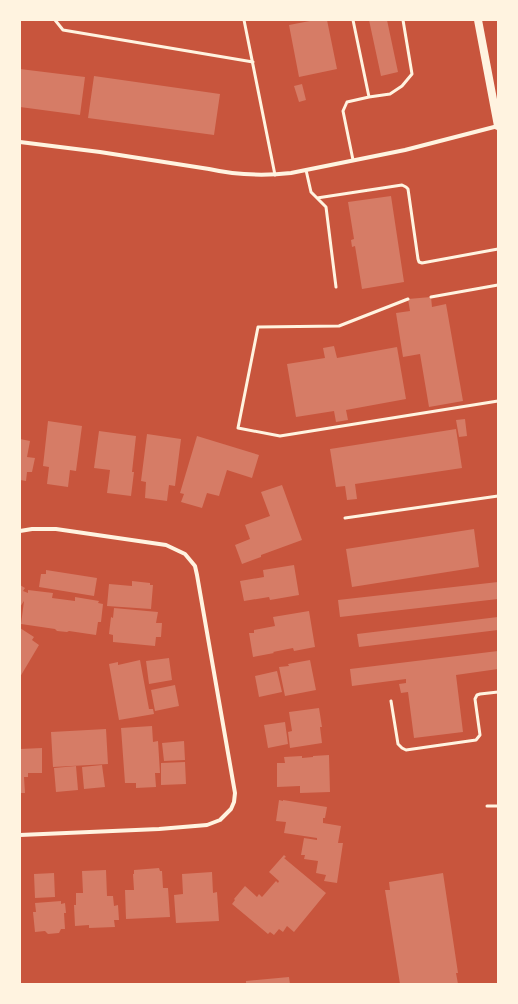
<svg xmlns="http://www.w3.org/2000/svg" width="518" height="1004" font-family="Manrope,sans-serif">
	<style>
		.building { fill: #d67c66 }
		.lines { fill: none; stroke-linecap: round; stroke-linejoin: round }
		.service { stroke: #fff3e0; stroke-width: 3 }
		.minor { stroke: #fff3e0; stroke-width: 4 }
		.secondary { stroke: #fff3e0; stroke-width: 8 }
	</style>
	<rect width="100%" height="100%" fill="#c8553d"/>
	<!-- building -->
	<path class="building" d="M315,20H327L337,69L299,77L289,25Z
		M369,20H387L398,72L381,76Z
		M20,69L85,77L80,115L20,107Z
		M94,76L220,94L214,135L88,118Z
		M302,84L306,100L299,102L294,86Z
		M391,196L404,282L362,289L355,246L352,247L351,240L354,239L348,202Z
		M431,297L432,307L446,304L463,401L429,407L420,354L403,357L396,313L410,311L408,299Z
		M334,346L337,358L397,347L406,399L346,410L348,420L336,422L334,411L296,417L287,364L325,358L323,348Z
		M465,419L467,436L459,437L456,420Z
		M48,421L82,426L76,471L70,470L68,487L47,484L49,467L43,466Z
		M456,429L462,468L355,484L357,499L347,500L345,486L336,487L330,449Z
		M99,431L136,436L132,472H134L131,496L107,493L110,470L94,468Z
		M147,434L181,439L175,486L169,485L167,501L145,498L146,482L141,481Z
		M197,436L259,455L252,478L227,470L219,496L207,493L202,508L181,502L184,494L180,493Z
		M20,439L30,441L27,457L35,458L32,472H27L26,481L20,480Z
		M282,485L302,540L261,555V557L242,564L235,545L250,539L245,525L270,516L261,492Z
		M474,529L479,567L352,587L346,549Z
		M294,565L299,595L270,600L269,597L244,601L240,581L264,577L263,570Z
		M46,570L97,578L94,596L39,587L41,574H46Z
		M132,581L150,583V585H153L151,609L107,606L109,584L132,586Z
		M498,582V599L340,617L338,600Z
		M20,585L25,588L23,591L28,593V590L53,593L52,598L75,601V597L99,601L98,603L103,604L101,622H98L96,635L69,631L67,632L57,631L55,629L21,624L24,601L20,607Z
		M114,608L158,612L156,623H162L161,637H156L155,646L113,642V635L109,634L111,617L113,618Z
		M309,611L315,647L294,651L293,648L273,652L274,653L253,657L249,633H254V630L275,626L273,617Z
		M498,617V630L359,647L357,634Z
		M20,628L34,637L32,640L39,645L20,677Z
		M498,651V669L456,675L463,732L414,738L408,692L401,693L399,684L406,683V679L352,686L350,669Z
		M169,658L172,680L149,684L146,661Z
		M140,660L149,709H153L154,714L119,720L109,664L118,662V665Z
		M310,660L316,690L285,696L279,667L289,666L288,664Z
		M277,671L282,692L259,697L255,676Z
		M175,685L179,706L155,711L151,690Z
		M319,708L322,727H320L322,743L290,748L288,732L292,731L289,712Z
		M285,722L288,744L268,748L264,725Z
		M152,726L153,742L158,741L160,773H155L156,787L136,788V783H125L121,728Z
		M106,729L108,764L53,767L51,732Z
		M184,741L185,760L164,761L162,743Z
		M42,748V773H28V777H24L25,793H20V749Z
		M329,755L330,792L300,793V786L277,787V763H285L284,757L302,756V758L313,757V756Z
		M185,762L186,784L161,785V763Z
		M102,765L105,787L84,789L82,767Z
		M76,766L78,790L56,792L54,768Z
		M279,800L283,801V800L327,807L325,818H323V823L341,826L338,843H343L337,883L324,881L326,875L316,873L318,861L304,859L305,855H301L304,838L317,840V838L284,833L286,822L276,821Z
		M284,855L286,857L284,858L326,893L294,932L287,926L283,932L279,929L274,935L270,932L268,934L232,904L235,900L234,899L245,886L257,897L259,894L262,897L276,881L278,883L279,881L269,872Z
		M159,868L160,871H162L163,888H168L170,917L126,919L125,890H134L133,874H134V870Z
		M106,870L107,896H113L114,906L118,905L119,920H114L115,927L89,928V925L75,926L74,905H76V893H83L82,871Z
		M212,872L213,893L217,892L219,921L176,923L174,895L183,894L182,874Z
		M54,873L55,897L35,898L34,874Z
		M443,873L458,973H456L458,984H400L385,890H390L389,882Z
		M61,901V904L65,903L66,913H64L65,929H61L59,933L48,934L45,931L35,932L33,912H36L35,903Z
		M289,977L290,984H246V981Z"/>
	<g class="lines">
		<!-- service -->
		<path class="service" d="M55,20L63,30L253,62
			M244,20L275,175
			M353,20L369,97
			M353,160L343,111L347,102L369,97L390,94L402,86L412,74L403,20
			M306,170L311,192L326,207L336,287
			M317,198L402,185L406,187L408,189L418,259L419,262L422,263L498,249
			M431,297L498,285
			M408,299L339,326L258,327L238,428L280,436L498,401
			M345,518L498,496
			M391,701L398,744L402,748L406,750L476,740L480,735L475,699L477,695L480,694L498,692
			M487,806H498"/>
		<!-- minor -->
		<path class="minor" d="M20,142L100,152L209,169C236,175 264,176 291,173L405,150L498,126
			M20,531L32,529H56L166,545L185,554L195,566L197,575L235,793L234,802L231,809L220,820L207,825L159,829L20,835"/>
		<!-- secondary -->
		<path class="secondary" d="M478,20L498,126"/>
	</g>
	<!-- border -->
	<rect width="518" height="1004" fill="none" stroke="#fff3e0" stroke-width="42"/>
</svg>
